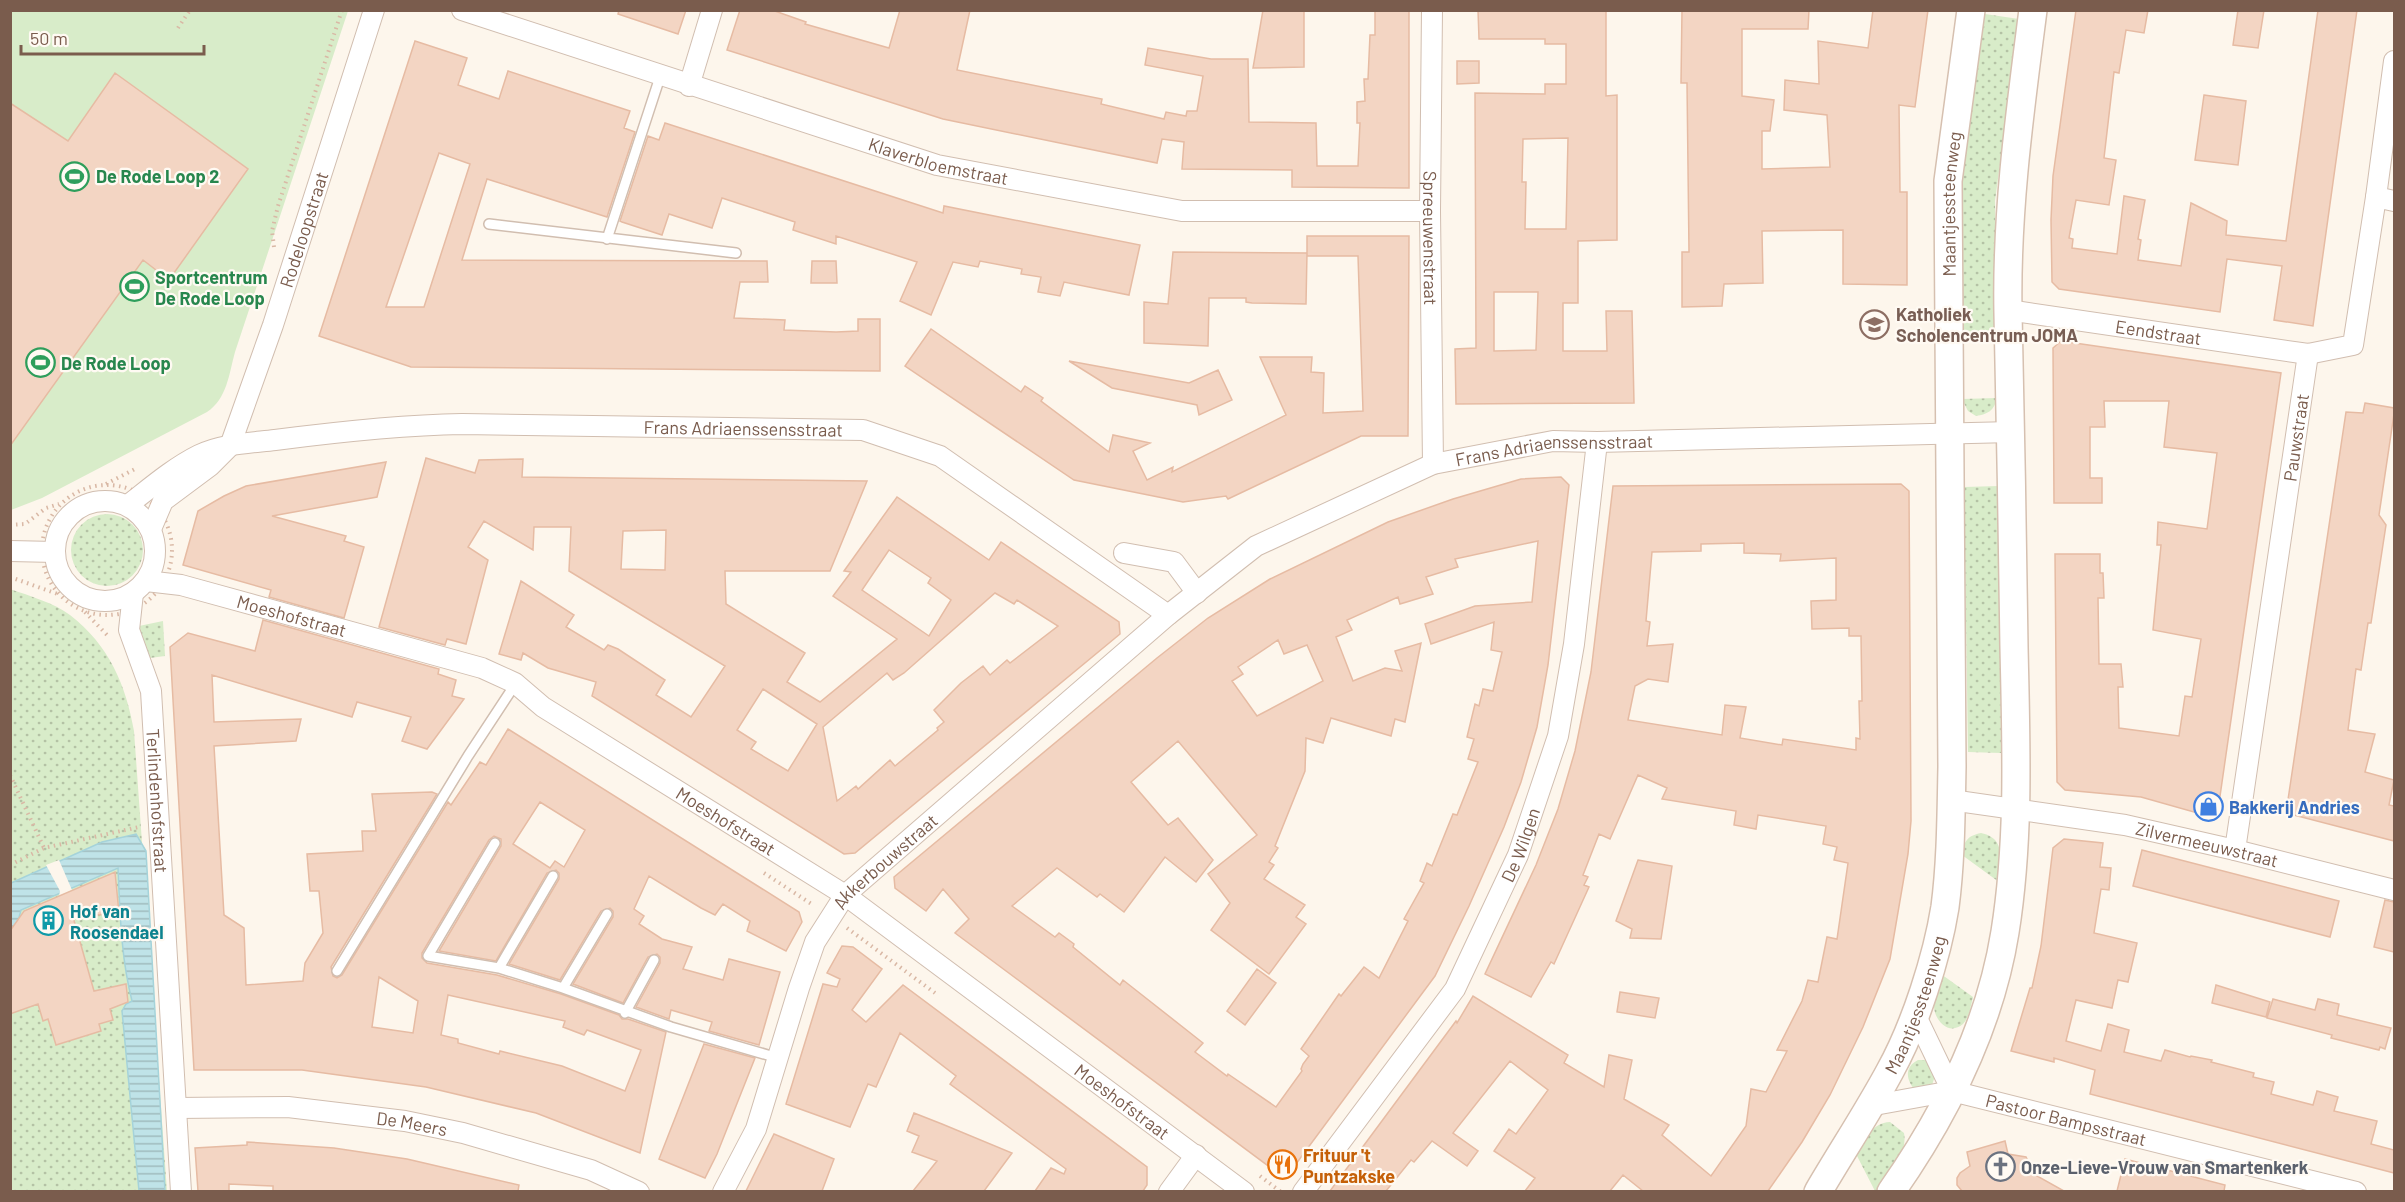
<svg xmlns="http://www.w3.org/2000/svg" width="2405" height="1202" font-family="Barlow,sans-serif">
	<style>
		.grass { fill: url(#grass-dots) }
		.garden { fill: #d8ecc9 }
		.water { fill: url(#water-rules); stroke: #a5d3da; stroke-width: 1.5 }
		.pier { fill: #fdf6ec }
		.building { fill: #f3d5c3; stroke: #e6bba3; stroke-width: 1.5; fill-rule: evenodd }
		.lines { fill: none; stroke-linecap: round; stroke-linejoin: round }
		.lane-casing { stroke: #d1beb0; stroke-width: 12 }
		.street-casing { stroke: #d1beb0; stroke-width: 22 }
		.secondary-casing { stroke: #d6c0b0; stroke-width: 30 }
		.path { stroke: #d9b8a5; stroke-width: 4; stroke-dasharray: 1.5 4.5; stroke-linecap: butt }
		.lane { stroke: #fff; stroke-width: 9 }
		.street { stroke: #fff; stroke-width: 20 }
		.secondary { stroke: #fff; stroke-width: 27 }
		.labels { text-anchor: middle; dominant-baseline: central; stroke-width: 4.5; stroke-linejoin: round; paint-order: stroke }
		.street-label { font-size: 18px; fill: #7a5c4d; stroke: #fffaf3 }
		.leisure-label { font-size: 18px; font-weight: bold; fill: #27864d; stroke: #fffaf3; text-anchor: start }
		.education-label { font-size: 18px; font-weight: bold; fill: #785e54; stroke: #fffaf3; text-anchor: start }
		.shop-label { font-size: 18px; font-weight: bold; fill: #366cbe; stroke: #fffaf3; text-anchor: start }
		.culture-label { font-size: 18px; font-weight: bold; fill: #0d838f; stroke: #fffaf3; text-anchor: start }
		.food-label { font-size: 18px; font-weight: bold; fill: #c56008; stroke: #fffaf3; text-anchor: start }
		.worship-label { font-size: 18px; font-weight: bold; fill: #5b616d; stroke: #fffaf3; text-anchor: start }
	</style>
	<defs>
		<pattern id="grass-dots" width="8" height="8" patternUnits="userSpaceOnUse" patternTransform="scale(1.5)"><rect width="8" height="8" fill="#d8ecc9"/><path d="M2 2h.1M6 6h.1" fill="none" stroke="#b4c2a5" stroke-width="1.8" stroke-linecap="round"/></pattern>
		<pattern id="water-rules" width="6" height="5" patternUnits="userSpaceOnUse" patternTransform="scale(1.5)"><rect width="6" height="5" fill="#bfe3e8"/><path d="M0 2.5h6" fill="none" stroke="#a0bbbe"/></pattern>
	</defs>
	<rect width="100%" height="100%" fill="#fdf6ec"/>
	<!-- grass -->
	<path class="grass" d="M1985,14L2019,19L1995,201L1997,339H1962L1961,173Z
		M1997,398C1994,411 1988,414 1976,416L1968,411L1962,399Z
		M1999,486L2001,753L1968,752L1964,487Z
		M71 550a36 36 0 1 1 72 0a36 36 0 1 1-72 0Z
		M10,589C30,596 54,603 70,615C109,645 126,685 134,731L167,1191H11Z
		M163,621L165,656L150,658L139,634V626Z
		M1981,833C2007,838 2000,862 1999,882L1962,855C1964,841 1967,836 1981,833Z
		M1941,974L1973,997C1971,1005 1969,1018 1963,1024C1949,1036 1935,1021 1934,1007C1933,996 1938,984 1941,974Z
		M1918,1060H1927L1936,1073L1932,1085L1915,1090C1906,1080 1904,1067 1918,1060Z
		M1890,1122L1904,1133C1908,1154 1889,1175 1879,1191H1875L1856,1154C1865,1139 1872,1123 1890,1122Z"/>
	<!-- garden -->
	<path class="garden" d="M11,11H348L235,352C229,374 227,399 207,412L42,498L11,510Z"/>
	<!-- water -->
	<path class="water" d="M136,834L146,851L165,1191H139L122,1011L126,1004L132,1001C121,958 120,914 118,868L21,910L17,925L11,929V883L102,842Z"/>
	<!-- pier -->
	<path class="pier" d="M59,860L72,890L59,896L60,891L46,865Z"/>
	<!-- building -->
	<path class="building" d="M619,10H686L678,34L618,14Z
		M740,10H772L806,22L805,24L889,48L900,10H970L957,70L1102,99L1101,104L1164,119L1166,112L1186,116L1187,111H1197L1203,76L1145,65L1148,48L1211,59H1248L1249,122L1316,123L1317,166H1358L1360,123H1357V102L1365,101L1364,79H1368L1370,35H1375V10H1409V188L1292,187V170L1182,169L1184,142L1162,139L1157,163L943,119L727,50Z
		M1263,10H1304V67L1253,68Z
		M1478,10H1606V96L1617,95V240L1578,241V303H1563V351H1607L1606,311H1632L1634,403L1456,404L1455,349L1476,348L1475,93L1545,94V84H1566V44H1545V39H1479ZM1568,138L1566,229H1525L1526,182H1522L1523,139ZM1494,292H1538L1536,350L1494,351Z
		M1682,10H1809L1808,29H1742V96L1774,100L1770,131H1762V169L1830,167L1827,115L1784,110L1785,80L1819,84L1818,41L1868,48L1873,10H1928L1915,107L1899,105L1900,192H1907V285L1843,284V230L1762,231L1763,283L1724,284L1722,306L1682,307V252H1689L1687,83H1681Z
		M2076,10H2148L2144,33L2126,30L2119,73L2114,72L2104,158L2116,160L2109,205L2076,200L2069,238L2073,239L2072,248L2117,254L2124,196L2145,200L2138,239L2141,240L2138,260L2181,266L2191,203L2227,221L2226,235L2286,241L2318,10H2357L2313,326L2274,320L2282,266L2227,259L2220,312L2059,289L2052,282L2051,220L2053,176Z
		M2238,10H2264L2258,48L2233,45Z
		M415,41L467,58L458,85L499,99L508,71L630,111L624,128L635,132L607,217L487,179L462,260L767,261L768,282H740L734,318L785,320L784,330L836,332L858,331V319H880V371L411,367L319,336ZM439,153L470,164L424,307H386Z
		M1457,61H1479V83L1457,84Z
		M115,73L248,169L169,280L143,260L10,446V103L68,141Z
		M2204,95L2246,101L2238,165L2195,160Z
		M665,123L943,213L944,206L1140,245L1129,295L1064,282L1060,296L1038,292L1041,277L1021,274L1022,269L980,261L978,267L953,262L931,315L900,301L917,262L836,236V244L793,230L795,222L722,198L712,228L669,214L662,235L622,222L620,221L648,136L659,140Z
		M1307,236H1409L1408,436H1361L1228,499L1226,496L1183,502L1074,480L905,366L931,329L1021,392L1025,386L1043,398L1041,401L1109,452L1113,435L1150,443L1133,451L1147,480L1173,467L1172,472L1286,415L1260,357H1312L1311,372L1324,373L1323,413L1363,411L1358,256H1307Z
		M1173,252L1307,253L1306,304L1252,303L1246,302V298H1209L1208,346L1144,343V302L1168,304Z
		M812,261H836L837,283H811Z
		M2061,341L2281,373L2218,810L2208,816L2141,797L2065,790L2057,782L2055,554H2100V573H2103L2104,598H2098L2099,664H2121L2123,687H2118L2119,728L2179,736L2185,696L2192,697L2201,639L2153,630L2161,545H2157L2158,522L2207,529L2217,453L2164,447L2169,401H2104L2105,427H2090V478H2102V503H2054L2053,348Z
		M1069,361L1189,383L1218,370L1232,400L1199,415L1197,405L1112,388Z
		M2365,403L2394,408V414L2379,515L2386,525L2371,623H2368L2361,670L2356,669L2348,730L2375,734L2365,772L2394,780L2389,805L2394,806V841L2286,813L2346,412L2363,413Z
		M426,458L475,473L479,460L523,459L522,477L867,481L830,571H725L726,604L805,653L787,682L820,702L897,639L833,596L851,572L844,571L897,497L989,560L1001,542L1119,622L1120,634L855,853L844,854L592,696L596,682L548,668L523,653L521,660L499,654L521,581L574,615L566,627L604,650L608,645L618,649L665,680L656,695L691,717L725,666L569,571L571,527H534L533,550L484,521L468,547L488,560L466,644L447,639L445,645L379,627ZM666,530L665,570L621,569L623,531ZM889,550L931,578L928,583L951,600L929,636L862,590ZM995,593L1014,604L1017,600L1058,626L1010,663L1007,660L990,675L983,666L961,683L934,710L944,722L937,728L938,730L895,766L890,760L858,789L856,786L837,801L823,727L887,673L893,680L904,673ZM763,689L817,724L788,771L751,749L756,742L737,730Z
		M386,462L377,497L272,516L346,536L344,541L364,547L344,618L269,597L271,590L183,565L198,511L224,496L246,486Z
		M1561,477L1569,485L1548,665L1537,727L1521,782L1504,827L1469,906L1435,976L1293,1168L1275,1171L955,933L969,919L943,889L926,911L895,888L894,877L1157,658L1208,618L1270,579L1388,522L1453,499L1521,479ZM1538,541L1532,602L1475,606L1425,624L1431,644L1494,622L1491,650L1502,652L1493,691L1483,689L1479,706L1475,704L1467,737L1474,739L1468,759L1478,762L1457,815L1453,814L1432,866L1427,863L1420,881L1424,883L1404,919L1408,921L1379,978L1364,967L1341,996L1339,994L1301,1049L1309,1056L1303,1064L1301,1069L1302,1071L1276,1107L1228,1074L1227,1076L1195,1052L1203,1043L1123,980L1120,985L1073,947L1074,944L1059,933L1055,937L1012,906L1057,868L1097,897L1100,894L1124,912L1165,857L1196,882L1213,860L1178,818L1168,825L1131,782L1178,741L1257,835L1208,874L1230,903L1211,930L1269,974L1306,924L1296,917L1305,905L1264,879L1274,865L1269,862L1278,848L1275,846L1305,771L1306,738L1323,743L1331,718L1391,736L1395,719L1405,722L1421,643L1395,651L1402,671L1385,668L1353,681L1336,637L1352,630L1347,620L1398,597L1400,604L1433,594L1426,577L1458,567L1455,559ZM1278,640L1284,654L1307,645L1323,681L1257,716L1232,681L1243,674L1238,667Z
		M1901,484L1909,491L1911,821L1908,854L1890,959L1863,1027L1830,1095L1802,1142L1768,1191H1643L1623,1175L1610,1191H1525L1535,1178L1494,1151L1509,1129L1516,1134L1548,1090L1510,1061L1453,1133L1478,1151L1467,1166L1432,1141L1414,1162L1411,1160L1386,1191H1330L1456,1021L1457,1023L1473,996L1568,1055L1564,1063L1604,1087L1609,1055L1632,1060L1624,1099L1669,1125L1662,1135L1711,1176L1746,1126L1751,1089L1766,1092L1787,1051L1777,1050L1802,1001L1808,980L1818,982L1827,937L1837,939L1848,863L1834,860L1837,847L1823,844L1826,826L1758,815L1756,829L1734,825L1736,811L1662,799L1667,788L1638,775L1610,839L1599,834L1583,875L1588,877L1584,885L1589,887L1554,964L1551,962L1531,997L1485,974L1536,865L1558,809L1575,751L1591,672L1613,486ZM1744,543V553L1781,554L1780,561L1836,558V600L1811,601L1812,629L1849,628V636H1861L1862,701H1859L1860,739L1856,738V750L1783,739L1782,745L1740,738L1746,707L1725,705L1722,735L1628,720L1635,686L1648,679L1668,682L1673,644L1647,646L1650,622L1646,621L1652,552L1701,551V544Z
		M263,620L439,669L438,674L456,680L452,696L464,699L427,749L402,741L411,717L357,702L352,717L212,675L214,722L301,719L296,741L214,746L224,915L244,928L246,985L303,981L305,963L323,933L319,891H310L307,854L363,851L362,831H376L372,794L432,792L437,794L331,967L333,976L337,978L342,975L448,802L451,805L480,762L486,765L508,729L799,912L802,922L786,951L747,931L750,921L723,904L715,915L701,908L649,876L634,909L644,916L639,924L662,939L692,947L683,969L723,980L729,959L780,972L759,1045L709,1031L712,1022L671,1010L669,1019L636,1007L660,963V957L657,954L648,957L623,1003L573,984L613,917V911L610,908L601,911L560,980L509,964L559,879V873L556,870L547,873L496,961L439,951L501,846V839L494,836L489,840L422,953V958L427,963L497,975L561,994L619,1015L622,1019H628L666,1032L640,1153L536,1113L426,1087L302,1070H194L170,647L188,633L255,651ZM540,802L585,830L564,867L555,861L550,868L513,844ZM379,977L418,1001L413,1033L372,1027ZM448,995L565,1021L563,1027L584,1035L587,1030L641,1050L625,1091L562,1066L500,1051L499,1054L458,1043V1039L441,1035Z
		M2064,839L2103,843L2100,867L2111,868L2109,890L2101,889L2094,933L2137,943L2128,982L2118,980L2112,1008L2076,1000L2066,1041L2101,1051L2108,1024L2129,1030L2124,1052L2161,1061L2165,1050L2190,1057L2191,1056L2212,1060L2211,1062L2254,1073L2253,1077L2274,1082L2271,1094L2313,1105L2317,1091L2338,1097L2334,1111L2377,1121L2371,1144L2394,1150V1173L2090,1094L2095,1070L2054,1058V1062L2011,1051L2030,988H2032L2041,946L2053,848Z
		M2142,850L2339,901L2330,937L2133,886Z
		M1638,860L1672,866L1661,939L1630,938L1632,929L1616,921Z
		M115,872L119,913L73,917L94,991L126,984L128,1002L110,1009L113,1020L99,1024L101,1031L56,1045L48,1019L43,1021L38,1004L10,1014V931L24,911Z
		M2385,900L2394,902V952L2374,947Z
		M842,946L853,947L882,969L852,1010L866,1022L903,985L1147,1167V1185L1143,1191H1035L1051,1168L1064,1174L1066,1169L950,1084L956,1076L900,1033L876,1087L868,1084L850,1127L786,1104L823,984L837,987L840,979L827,973Z
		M1257,969L1276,983L1245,1025L1227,1011Z
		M2216,985L2270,1002L2266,1017L2212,1003Z
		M1620,992L1659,998L1655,1018L1617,1012Z
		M2273,999L2315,1010L2318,999L2339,1004L2337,1015L2391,1028L2385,1049L2380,1047L2379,1050L2331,1038L2332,1035L2267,1018Z
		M704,1044L755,1058L717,1154L705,1178L659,1159Z
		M914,1113L942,1124L1012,1153L984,1191H913L937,1161L912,1152L919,1136L907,1131Z
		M774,1134L834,1159L822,1191H746Z
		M2005,1141L2008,1154L2026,1157L2029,1163L2030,1172L2064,1191H1962L1957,1185V1178L1960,1173L1970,1166L1967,1152Z
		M247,1142L334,1148L407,1159L519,1185L518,1191H273V1186L229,1184V1191H198L195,1148L247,1145Z
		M2125,1159L2225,1185L2224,1191H2117Z"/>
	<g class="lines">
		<defs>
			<path id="lane" d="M489,224L736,253
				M607,239L660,77
				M495,843L428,956L499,968L563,988L671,1027L778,1058
				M499,968L553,876
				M337,971L468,756L516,683
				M563,988L607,914
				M625,1013L654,960"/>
			<g id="street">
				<path id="s1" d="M462,10L937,165L1182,211H1430"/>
				<path id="s2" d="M1432,10L1430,211L1433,464"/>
				<path d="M689,86L712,10"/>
				<path d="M2376,197L2394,201"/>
				<path id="s3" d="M2008,310L2308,354L2353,345L2376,197L2394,61"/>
				<circle cx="105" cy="551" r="50"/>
				<path id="s4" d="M128,505C150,488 173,468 199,455C221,444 250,443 275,440C337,432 399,425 462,424L863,430L940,456L1168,615"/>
				<path id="s5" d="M151,529L163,501L210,466L230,446L273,325L374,10"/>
				<path d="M10,551L55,552"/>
				<path d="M1124,553L1174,562L1197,593"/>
				<path id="s6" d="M146,581L181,585L482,668L515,683L543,707L845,895L1244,1192"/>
				<path id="s7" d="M133,593L129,630L151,691L181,1192"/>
				<path id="s8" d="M1951,800L2125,825L2235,850L2394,890"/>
				<path id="s9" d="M2235,850L2308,354"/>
				<path d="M1915,1014L1952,1091"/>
				<path id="s10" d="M1869,1106L1952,1091L2356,1192"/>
				<path id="s11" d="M176,1108L288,1107L405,1121L463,1133L591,1170L639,1192"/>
				<path id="s12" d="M723,1192L756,1129L799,988L815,942L845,895L1168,615L1256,546L1433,464L1553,441L1597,442L2012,432"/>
				<path d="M1169,1192L1196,1155"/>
				<path id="s13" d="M1303,1192L1455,989L1518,855L1558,736L1574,644L1597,442"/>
			</g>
			<g id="secondary">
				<path id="s14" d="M1818,1192C1842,1151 1868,1112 1890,1071C1915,1026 1937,957 1945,907C1951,861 1951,814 1952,767L1948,181L1971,10"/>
				<path d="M1891,1192C1945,1115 1990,1026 2005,932C2020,838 2016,742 2014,647C2013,536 2010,424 2008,313C2006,211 2020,111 2033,10"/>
			</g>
		</defs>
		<!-- lane casing -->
		<use href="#lane" class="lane-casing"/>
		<!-- street casing -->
		<use href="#street" class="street-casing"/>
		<!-- secondary casing -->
		<use href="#secondary" class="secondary-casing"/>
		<!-- path -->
		<path class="path" d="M178,28L190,10
			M274,247L272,231L278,206L342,10
			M106,484L135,469
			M42 550a65 65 0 1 1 130 0a65 65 0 1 1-130 0Z
			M10,525L25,524L46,508L59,504
			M10,577L58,594
			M85,612L107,635
			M10,775L44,848
			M10,865L44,848L139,827
			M764,873L813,905
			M847,928L935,993
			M1260,1176L1281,1192"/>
		<!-- lane -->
		<use href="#lane" class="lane"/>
		<!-- street -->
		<use href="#street" class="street"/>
		<!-- secondary -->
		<use href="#secondary" class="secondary"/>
	</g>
	<!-- icons -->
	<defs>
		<symbol id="stadium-ring" viewBox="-11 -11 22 22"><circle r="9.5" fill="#fffaf3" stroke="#2e9e5b" stroke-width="1.5"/><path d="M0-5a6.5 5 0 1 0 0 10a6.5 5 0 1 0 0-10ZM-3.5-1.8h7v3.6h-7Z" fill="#2e9e5b"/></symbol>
		<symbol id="school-ring" viewBox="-11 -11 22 22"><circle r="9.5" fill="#fffaf3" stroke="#8d6e63" stroke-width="1.5"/><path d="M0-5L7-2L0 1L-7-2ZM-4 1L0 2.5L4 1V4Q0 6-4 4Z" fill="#8d6e63"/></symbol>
		<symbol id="shop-ring" viewBox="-11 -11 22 22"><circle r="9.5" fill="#fffaf3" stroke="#3f7fe0" stroke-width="1.5"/><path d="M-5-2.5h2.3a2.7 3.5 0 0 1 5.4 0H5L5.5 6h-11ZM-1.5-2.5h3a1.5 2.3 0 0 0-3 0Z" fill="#3f7fe0"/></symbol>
		<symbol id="building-ring" viewBox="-11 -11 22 22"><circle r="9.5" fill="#fffaf3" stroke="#0f9aa8" stroke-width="1.5"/><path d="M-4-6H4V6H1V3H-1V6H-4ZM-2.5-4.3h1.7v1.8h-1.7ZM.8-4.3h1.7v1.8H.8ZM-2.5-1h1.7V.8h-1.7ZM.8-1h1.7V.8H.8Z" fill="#0f9aa8"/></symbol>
		<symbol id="restaurant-ring" viewBox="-11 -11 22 22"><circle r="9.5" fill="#fffaf3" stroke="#e8710a" stroke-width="1.5"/><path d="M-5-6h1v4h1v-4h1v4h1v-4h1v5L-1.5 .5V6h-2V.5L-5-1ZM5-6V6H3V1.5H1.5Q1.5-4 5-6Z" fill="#e8710a"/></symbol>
		<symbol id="church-ring" viewBox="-11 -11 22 22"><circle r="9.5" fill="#fffaf3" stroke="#6b7280" stroke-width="1.5"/><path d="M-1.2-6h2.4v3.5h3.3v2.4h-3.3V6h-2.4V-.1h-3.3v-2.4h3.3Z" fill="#6b7280"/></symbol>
	</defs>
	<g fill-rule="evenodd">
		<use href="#stadium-ring" x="58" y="160" width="33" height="33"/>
		<use href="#stadium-ring" x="118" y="270" width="33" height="33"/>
		<use href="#school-ring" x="1858" y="308" width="33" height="33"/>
		<use href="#stadium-ring" x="24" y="346" width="33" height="33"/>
		<use href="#shop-ring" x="2192" y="790" width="33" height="33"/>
		<use href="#building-ring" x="32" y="904" width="33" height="33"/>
		<use href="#restaurant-ring" x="1266" y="1148" width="33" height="33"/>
		<use href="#church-ring" x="1984" y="1150" width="33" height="33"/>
	</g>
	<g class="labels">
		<!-- street labels -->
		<g class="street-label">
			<text stroke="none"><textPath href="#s1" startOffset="500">Klaverbloemstraat</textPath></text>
			<text stroke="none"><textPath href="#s14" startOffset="1018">Maantjessteenweg</textPath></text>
			<text stroke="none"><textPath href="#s5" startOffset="346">Rodeloopstraat</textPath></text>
			<text stroke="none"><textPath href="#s2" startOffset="228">Spreeuwenstraat</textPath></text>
			<text stroke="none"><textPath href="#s3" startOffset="152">Eendstraat</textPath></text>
			<text stroke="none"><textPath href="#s4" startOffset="634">Frans Adriaenssensstraat</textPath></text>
			<text stroke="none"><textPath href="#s9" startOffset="417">Pauwstraat</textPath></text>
			<text stroke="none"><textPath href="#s12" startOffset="1180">Frans Adriaenssensstraat</textPath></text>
			<text stroke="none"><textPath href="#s6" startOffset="150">Moeshofstraat</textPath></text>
			<text stroke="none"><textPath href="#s7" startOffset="212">Terlindenhofstraat</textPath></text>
			<text stroke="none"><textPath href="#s6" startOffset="636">Moeshofstraat</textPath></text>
			<text stroke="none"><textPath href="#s13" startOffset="412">De Wilgen</textPath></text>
			<text stroke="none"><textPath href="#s8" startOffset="260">Zilvermeeuwstraat</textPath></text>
			<text stroke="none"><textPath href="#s12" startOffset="375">Akkerbouwstraat</textPath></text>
			<text stroke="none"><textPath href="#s14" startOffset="212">Maantjessteenweg</textPath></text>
			<text stroke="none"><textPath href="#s6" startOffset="1122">Moeshofstraat</textPath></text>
			<text stroke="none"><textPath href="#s10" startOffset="202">Pastoor Bampsstraat</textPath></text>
			<text stroke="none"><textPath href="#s11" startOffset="237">De Meers</textPath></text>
		</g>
		<!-- leisure labels -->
		<g class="leisure-label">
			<text x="96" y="176">De Rode Loop 2</text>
			<text x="155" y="277">Sportcentrum<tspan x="155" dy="21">De Rode Loop</tspan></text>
			<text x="61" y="363">De Rode Loop</text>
		</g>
		<!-- education labels -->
		<g class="education-label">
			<text x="1896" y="314">Katholiek<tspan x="1896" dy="21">Scholencentrum JOMA</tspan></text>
		</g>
		<!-- shop labels -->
		<g class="shop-label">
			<text x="2229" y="807">Bakkerij Andries</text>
		</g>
		<!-- culture labels -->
		<g class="culture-label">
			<text x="70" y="911">Hof van<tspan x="70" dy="21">Roosendael</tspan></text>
		</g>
		<!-- food labels -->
		<g class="food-label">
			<text x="1303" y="1155">Frituur 't<tspan x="1303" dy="21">Puntzakske</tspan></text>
		</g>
		<!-- worship labels -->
		<g class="worship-label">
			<text x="2021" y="1167">Onze-Lieve-Vrouw van Smartenkerk</text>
		</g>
	</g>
	<!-- border -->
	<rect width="2405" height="1202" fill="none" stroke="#7a5c4d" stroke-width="24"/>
	<!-- scale -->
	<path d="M21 45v9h183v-9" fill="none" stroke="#7a5c4d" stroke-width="3"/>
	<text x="30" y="45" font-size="18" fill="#7a5c4d" stroke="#fffaf3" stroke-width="4.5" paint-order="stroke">50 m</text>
</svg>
